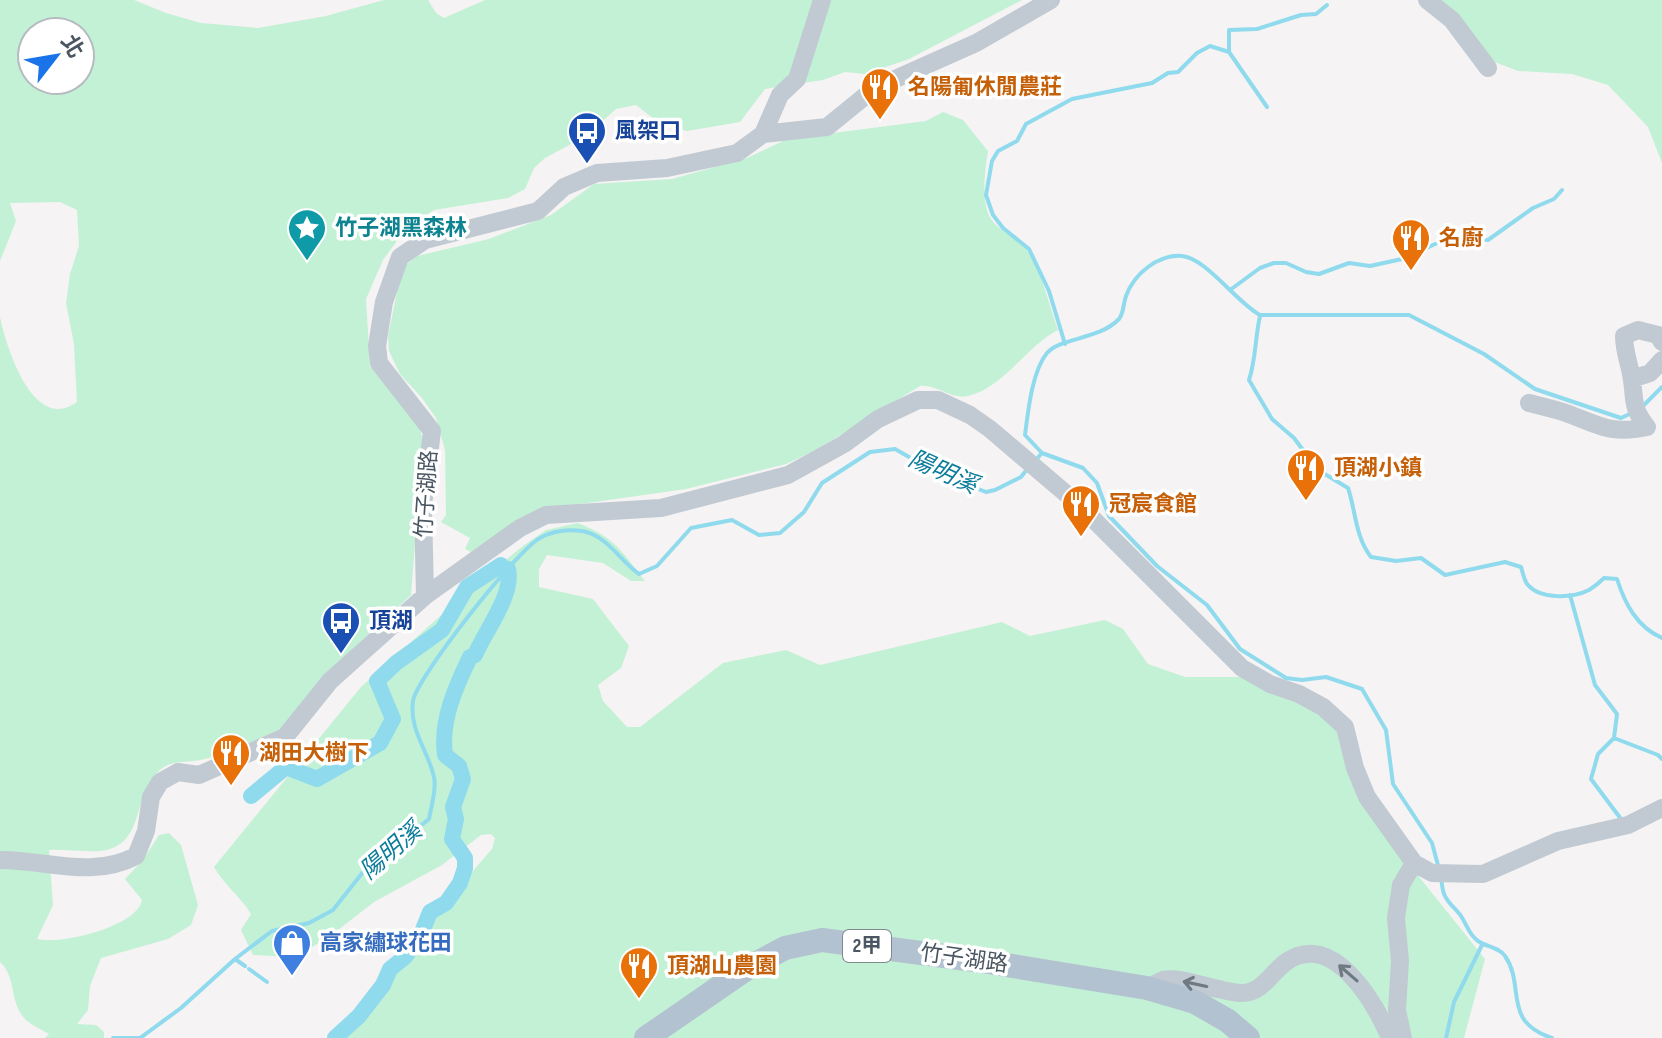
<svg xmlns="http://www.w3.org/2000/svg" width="1662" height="1038" font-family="'Sofia Sans Condensed','Noto Sans TC',sans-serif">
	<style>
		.green { fill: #c3f1d5; fill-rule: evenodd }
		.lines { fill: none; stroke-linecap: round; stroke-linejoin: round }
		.stream { stroke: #90daee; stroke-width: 4 }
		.canal { stroke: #90daee; stroke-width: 16 }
		.minor { stroke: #c1cad2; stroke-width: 18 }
		.major { stroke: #b3c2d1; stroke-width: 24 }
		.oneway { stroke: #6e7983 }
		.labels { text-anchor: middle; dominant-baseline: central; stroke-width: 7; stroke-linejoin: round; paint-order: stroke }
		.shield { fill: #fff; stroke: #808990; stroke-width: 2 }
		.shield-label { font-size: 20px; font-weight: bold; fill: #4a5661 }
		.food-label { font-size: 22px; font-weight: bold; fill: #c56008; stroke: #fff; text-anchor: start }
		.transit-label { font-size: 22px; font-weight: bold; fill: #164399; stroke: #fff; text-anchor: start }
		.culture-label { font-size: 22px; font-weight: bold; fill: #0d838f; stroke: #fff; text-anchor: start }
		.street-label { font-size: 22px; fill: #4a5661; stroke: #fff }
		.shop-label { font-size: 22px; font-weight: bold; fill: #366cbe; stroke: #fff; text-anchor: start }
		.water-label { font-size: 24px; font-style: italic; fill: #0c7c9b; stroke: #fff }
	</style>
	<rect width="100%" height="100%" fill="#f5f3f3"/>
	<!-- green -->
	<path class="green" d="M0,0H134L166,13L201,23L258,28L326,16L384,0H428L436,13L444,18L485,0H1022L909,59L865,74L845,72L823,80L765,89L740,122L687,131L662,125L636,105L616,109L586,136L545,158L534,168L525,189L508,198L434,210L405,230L383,260L366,299L370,366L407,407L419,426L423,440L413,505L415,543L411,595C382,623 350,649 323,679C308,694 297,719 280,731C262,744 222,755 200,760C186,763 171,760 160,770C133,792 145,838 110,849C96,854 66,849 49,850L53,905L37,939C60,945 137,927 142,900L125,879L143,860L159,835L169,833L181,845L198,905L191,925L168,939L101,958L90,986L88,1010L77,1024L96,1025L104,1032V1038H45L49,1034C42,1030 33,1026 26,1020C9,1004 17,977 0,962V317C6,346 33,434 77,402L74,344L66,303L70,274L79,246L77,210L60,202L10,203L16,221L0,261ZM32,32H80V80H32Z
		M1435,0H1662V163L1648,127L1608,85L1572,74L1518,71L1479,56Z
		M943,112L963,120L988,151C985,171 979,209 995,224C1005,234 1022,241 1029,253C1043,276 1049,305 1058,330C1025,347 1005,387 968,396C951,400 937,384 920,386L818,449L786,464L686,489L545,509L471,552L465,549L470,538L441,522L446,515L445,450L436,418L422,398L400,374L389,351L388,336L402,268L417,256L489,239L551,215L594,184L672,179L747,158L787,139L926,121Z
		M578,523C615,538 621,550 645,581H631L603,563L547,555L539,569V587L593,599L629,646L621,668L598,685L603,701L627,727H640L723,663L786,650L820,665L1002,622L1030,636L1105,620L1123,629L1148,664L1185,677H1244L1319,713L1335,727L1404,858L1485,959L1464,1038H328L357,1016L380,986L402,967L440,909L492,849L495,838L491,834L481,835L442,865L374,902L329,937L295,957L253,955L241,930L251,914C241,897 224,885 214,867L361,687L478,582L523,546L546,530Z"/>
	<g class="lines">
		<!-- stream -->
		<path class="stream" d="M1229,52L1267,107
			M1230,290L1260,268L1274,263H1286L1306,272L1319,274L1349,263L1370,266L1402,259L1444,240L1466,238L1488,240L1533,208L1554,199L1562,190
			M1260,316C1255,338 1256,359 1249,380L1272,419L1294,438L1318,470L1348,488C1356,512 1355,536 1371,557L1396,561L1421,558L1445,575L1505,562L1521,567C1523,573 1524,581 1528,585C1541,600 1573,598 1589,590C1594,587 1600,582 1604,578L1617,579C1625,604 1637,627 1662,638
			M1065,344L1049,291L1029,249L1003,228L993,215L986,195L992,161L998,151L1017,141L1026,124L1072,99L1152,83L1168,73L1178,72L1197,53L1210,46L1229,52V30L1257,29L1301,15L1316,14L1327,5
			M1641,408L1662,387
			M1042,453L1025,435C1028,412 1032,371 1047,353C1061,337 1099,340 1119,319C1124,313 1123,304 1126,296C1134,274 1158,254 1182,256C1206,258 1237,303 1260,315H1409L1484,354L1535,389L1621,418L1634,412
			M1034,462L1042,453L1083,468L1097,483L1109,516L1157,566L1207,605L1240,649L1286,678L1302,680L1326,677L1362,689L1386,730L1393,784L1432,843L1439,869
			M1570,595L1595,685L1617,714L1614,738L1598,754L1591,779L1621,819
			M1614,738L1658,755L1662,759
			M1441,877C1442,883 1442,891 1445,896C1448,903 1456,909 1461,916C1467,925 1469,935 1478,941C1487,947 1500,948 1505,956C1526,986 1501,1021 1552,1038
			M235,959L245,966
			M249,969L267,982
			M113,1038H140L181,1008L235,959L272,931L309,923L333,910L363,872L429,819C431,807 437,789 434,777C428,750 409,731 413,701C416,678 518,549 540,538C552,531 568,529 582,531C607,535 620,561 639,574L657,566L691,528L732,520L759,535L780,533L804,512L822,483L870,452L895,449L939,474L986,492L995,490L1021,477L1028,468
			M1446,1038L1454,1002L1482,945"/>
		<!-- canal -->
		<path class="canal" d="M251,796L286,767L317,779L380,743L393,719L377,681L396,663L442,630L467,587L501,565
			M335,1038L359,1016L383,985L390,969L405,957L420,937L430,912L446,903L460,883L465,868V858L452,839L456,819L453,807L463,779L459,766L445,755C440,721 456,686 470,657L475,655C485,631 514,595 508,569"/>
		<!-- minor -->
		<path class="minor" d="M1427,0L1452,20L1488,68
			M763,134L827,127L875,88L976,43L1051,0
			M1632,379L1650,373L1662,360
			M1529,403C1541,406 1554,409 1566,413C1599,425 1610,435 1647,427
			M1647,427C1632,408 1635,402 1632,380C1630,365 1624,352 1624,336L1638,330L1658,335L1662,342
			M425,596L423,506L432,431L379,363L377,346L384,302L400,257L425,240L538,211L564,187L597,173L667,168L737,153L763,134L780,95L797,79L822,0
			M0,860C47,860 92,879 136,856L146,831L151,797L160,782L178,772L199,775L285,737L330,681L425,596L520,528L546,515L661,508L788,475L844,444L878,419L918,400H938L970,415L990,429L1077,503L1242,668L1270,684L1299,694L1323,707L1345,727L1355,768L1367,797L1414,863L1432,873L1483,874L1558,841L1628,825L1662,808
			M1147,988C1152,986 1158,982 1163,980C1180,975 1221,993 1242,993C1262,993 1271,973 1286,962C1333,929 1375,1003 1390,1038
			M1403,1038L1397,1010L1400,961L1396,918L1401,885L1414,863"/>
		<!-- major -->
		<path class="major" d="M646,1038L746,969L785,948L822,940L982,961L1147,988L1195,1002L1228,1021L1248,1038"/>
	</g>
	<!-- one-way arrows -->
	<defs><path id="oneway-shaft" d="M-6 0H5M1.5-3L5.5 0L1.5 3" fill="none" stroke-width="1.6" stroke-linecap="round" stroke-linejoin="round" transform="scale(2)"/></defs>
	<g class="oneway">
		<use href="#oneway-shaft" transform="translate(1348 973) rotate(-139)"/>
		<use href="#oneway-shaft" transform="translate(1195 984) rotate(-168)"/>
	</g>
	<!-- icons -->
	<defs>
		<symbol id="restaurant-pin" viewBox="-11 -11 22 30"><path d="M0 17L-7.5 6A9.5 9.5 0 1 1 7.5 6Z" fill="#e8710a" stroke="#fff"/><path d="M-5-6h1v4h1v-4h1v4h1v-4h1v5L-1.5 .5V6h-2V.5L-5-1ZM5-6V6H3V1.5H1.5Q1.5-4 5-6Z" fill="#fff"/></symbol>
		<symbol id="bus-pin" viewBox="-11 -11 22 30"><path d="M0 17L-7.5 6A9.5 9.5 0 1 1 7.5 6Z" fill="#1a4fb4" stroke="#fff"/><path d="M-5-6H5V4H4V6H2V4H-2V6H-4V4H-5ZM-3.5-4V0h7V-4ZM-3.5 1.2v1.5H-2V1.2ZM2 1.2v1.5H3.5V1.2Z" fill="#fff"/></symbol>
		<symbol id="sight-pin" viewBox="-11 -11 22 30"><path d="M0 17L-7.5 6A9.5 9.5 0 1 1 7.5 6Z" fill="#0f9aa8" stroke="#fff"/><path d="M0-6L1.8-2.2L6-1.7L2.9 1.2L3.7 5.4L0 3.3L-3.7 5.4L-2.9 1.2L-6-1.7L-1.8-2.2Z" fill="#fff"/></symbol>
		<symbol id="shop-pin" viewBox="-11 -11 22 30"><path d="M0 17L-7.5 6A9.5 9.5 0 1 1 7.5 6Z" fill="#3f7fe0" stroke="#fff"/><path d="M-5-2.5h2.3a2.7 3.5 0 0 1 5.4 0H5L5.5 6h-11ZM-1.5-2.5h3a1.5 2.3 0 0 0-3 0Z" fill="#fff"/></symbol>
	</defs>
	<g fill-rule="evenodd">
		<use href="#restaurant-pin" x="858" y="65" width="44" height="60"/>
		<use href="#bus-pin" x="565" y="109" width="44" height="60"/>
		<use href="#sight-pin" x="285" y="206" width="44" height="60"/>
		<use href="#restaurant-pin" x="1389" y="216" width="44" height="60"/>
		<use href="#restaurant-pin" x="1284" y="446" width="44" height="60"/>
		<use href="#restaurant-pin" x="1059" y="482" width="44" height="60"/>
		<use href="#bus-pin" x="319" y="599" width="44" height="60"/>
		<use href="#restaurant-pin" x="209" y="731" width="44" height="60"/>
		<use href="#shop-pin" x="270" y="921" width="44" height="60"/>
		<use href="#restaurant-pin" x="617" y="944" width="44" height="60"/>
	</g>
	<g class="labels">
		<!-- shield labels -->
		<rect class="shield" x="843" y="930" width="48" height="32" rx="6"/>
		<g class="shield-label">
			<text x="867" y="946">2甲</text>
		</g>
		<!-- food labels -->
		<g class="food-label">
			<text x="908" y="87">名陽匍休閒農莊</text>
			<text x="1439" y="238">名廚</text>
			<text x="1334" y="468">頂湖小鎮</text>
			<text x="1109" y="504">冠宸食館</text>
			<text x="259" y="753">湖田大樹下</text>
			<text x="667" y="966">頂湖山農園</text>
		</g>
		<!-- transit labels -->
		<g class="transit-label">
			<text x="615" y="131">風架口</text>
			<text x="369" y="621">頂湖</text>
		</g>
		<!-- culture labels -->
		<g class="culture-label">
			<text x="335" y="228">竹子湖黑森林</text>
		</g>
		<!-- street labels -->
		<g class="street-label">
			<text transform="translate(427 494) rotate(-86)">竹子湖路</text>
			<text transform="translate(964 959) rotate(8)">竹子湖路</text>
		</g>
		<!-- shop labels -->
		<g class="shop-label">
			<text x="320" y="943">高家繡球花田</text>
		</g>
		<!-- water labels -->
		<g class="water-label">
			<text transform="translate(943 472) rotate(24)">陽明溪</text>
			<text transform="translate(391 851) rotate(-41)">陽明溪</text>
		</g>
	</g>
	<!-- north arrow -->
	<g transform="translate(56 56) rotate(59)"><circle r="38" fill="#ffffff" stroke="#b7bbc0" stroke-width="2"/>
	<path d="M0-6L14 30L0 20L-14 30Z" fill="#1a73e8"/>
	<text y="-12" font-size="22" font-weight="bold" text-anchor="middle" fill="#4a5661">北</text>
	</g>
</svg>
